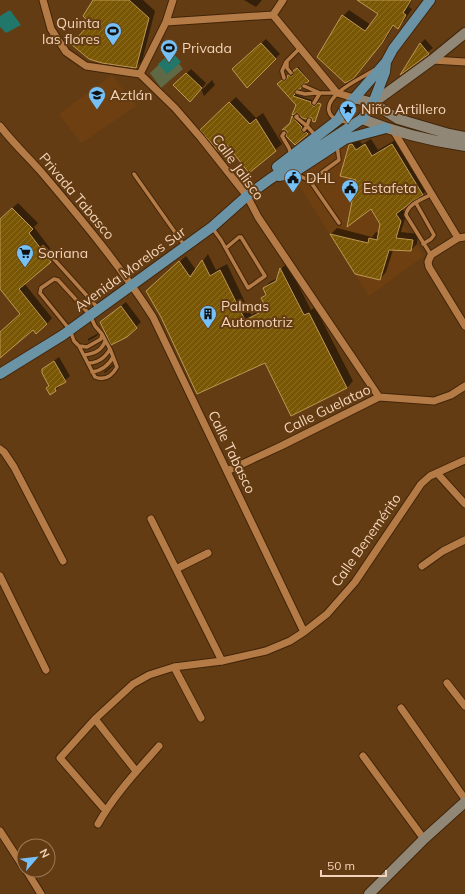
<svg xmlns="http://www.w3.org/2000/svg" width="465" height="894" font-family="Mulish,sans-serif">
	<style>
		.built { fill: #6e4011 }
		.pitch { fill: #5f6945 }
		.water { fill: #20776a }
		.shadow { fill: #0007 }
		.building { fill: url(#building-hatch); stroke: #bd9853 }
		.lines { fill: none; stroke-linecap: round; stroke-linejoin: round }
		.lane-casing { stroke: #422509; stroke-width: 5.5 }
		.street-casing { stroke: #422509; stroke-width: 9 }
		.secondary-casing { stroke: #422509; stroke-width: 12 }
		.primary-casing { stroke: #422509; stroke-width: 12 }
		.lane { stroke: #b47b47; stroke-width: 3.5 }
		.street { stroke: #b47b47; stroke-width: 7 }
		.secondary { stroke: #908777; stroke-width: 10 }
		.primary { stroke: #6b93a6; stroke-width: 10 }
		.labels { text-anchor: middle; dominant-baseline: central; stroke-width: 4; stroke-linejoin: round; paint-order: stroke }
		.poi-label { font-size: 14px; fill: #f3d4ba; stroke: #643c13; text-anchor: start }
		.street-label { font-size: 14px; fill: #f3d4ba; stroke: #643c13 }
	</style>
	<defs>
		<pattern id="building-hatch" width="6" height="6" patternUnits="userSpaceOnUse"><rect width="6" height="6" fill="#7a5704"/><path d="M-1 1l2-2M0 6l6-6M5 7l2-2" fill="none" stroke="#8d6e26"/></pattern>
	</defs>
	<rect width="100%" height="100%" fill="#643c13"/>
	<!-- built -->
	<path class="built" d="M112,75L136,106L81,143L59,114Z
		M350,141L386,199L424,256L369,296L295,179Z"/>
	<!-- pitch -->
	<path class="pitch" d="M171,53L183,69L161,88L150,73Z"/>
	<!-- water -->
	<path class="water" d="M10,10L21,25L6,33L0,27V16Z
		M172,52L181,62L167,74L158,64Z"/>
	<!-- shadow -->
	<path class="shadow" d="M93,0H143L155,11L142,61L136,67L91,24Z
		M244,0H262L256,7Z
		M358,0H412L409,7L412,9L404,21L398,27L394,25L388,36L359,71L343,16L349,10L371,25L380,14Z
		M266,39L280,54L247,86L238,65Z
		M425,39L433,48L404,71L421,43Z
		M298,67L309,80L306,82L303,83L302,86L299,88H296L295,92L293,94L312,100V103L314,105L321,103L316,120L310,116L306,118L300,116L306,122L305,125L306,128L312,129L295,144L291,123L293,116L297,112V105L279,84L284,80H287L290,74L293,76L294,71Z
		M191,69L206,83L202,88L203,89L212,80L215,85L204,96L201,89L175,85Z
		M236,97L256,118L263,113L282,144L249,172L227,143L202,130Z
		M358,138L362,144L371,139L378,150L399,138L429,188L423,194L402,208L406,215L401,232L418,234L417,244L411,250H393L386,272L380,279L356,273L331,234L337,228L372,237L376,232L380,233L381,223L357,179L350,145Z
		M18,203L38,223L34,227L56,256L24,283L52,318L47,324L33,329L0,357V333L21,314L0,286V219Z
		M208,254L216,270L227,264L251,315L260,310L259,307L264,302L262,298L266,293L264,288L270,282L278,278L281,269L287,263L311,310L315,307L353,381L347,388L266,362L154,285L186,256L196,270Z
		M126,302L141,322L126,336L106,318Z
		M99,333L97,336L88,341V339L89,338Z
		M59,357L70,376L60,384V386L56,390L50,385L43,370L48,365Z
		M114,364L113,366L105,373L104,372Z"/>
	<!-- building -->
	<path class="building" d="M93,0H129L149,18L136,68L102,63L89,59L71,44L90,24L83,16Z
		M357,0H411L403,13L406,15L398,29L393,25L382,43L353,79L345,83L317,57L342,15L365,31L378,14Z
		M261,43L276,59L247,88L232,69Z
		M420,43L429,54L400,75Z
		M297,68L309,81L306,83L302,84L301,88L300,89L295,90V94L293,96L311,102V104L313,106H315L318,103L321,104L315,122L312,121V118L310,117L306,119L302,118L298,113L292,115L296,105L277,84L282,80H286L288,75L291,76L293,75V71Z
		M186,73L202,88L190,102L173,85Z
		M229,102L250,124L256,119L276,151L249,173L227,145L219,152L200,130Z
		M292,116L294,119L302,127L301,130L302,132H306L308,134L295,145L286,136L287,131L285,130H282L290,123Z
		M352,144L356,150L365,144L372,156L392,144L423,195L414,200L396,214L401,221L396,238L413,240L411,251L389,250L380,280L355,274L330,234L368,243L369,238L377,240L380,224L371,209L347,227L356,180L340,176L349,145Z
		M12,208L33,229L29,233L51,262L19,289L47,324L36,334L33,330L0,358V332L20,314L0,289V219Z
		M202,260L210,276L220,270L245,320L261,312L258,307L264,304L261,298L266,295L263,288L276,281L280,268L304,315L309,313L347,388L291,416L265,363L197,394L161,317L146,291L179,261L190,277Z
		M121,306L137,328L127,337L111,345L100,322Z
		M54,361L66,382L55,388L56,391L50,395L46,388L49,386L42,373V369Z"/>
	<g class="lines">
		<defs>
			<path id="lane" d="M291,73L287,68V61L300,48
				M284,78L282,71L286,62
				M304,86L320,93H335
				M297,92L305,94L317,93
				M314,103L320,93
				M297,116L296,117L307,126L304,130
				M309,120L307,126L315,135
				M353,123C348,122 342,122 337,120C333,118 330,115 329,111C325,94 362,78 374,70
				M284,133L282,136L289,148L291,155
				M294,173L310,181L339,160L337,145
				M134,174L184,245
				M310,181L339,223
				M416,203L434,235L431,239L423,244
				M213,229L221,240L248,288L265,276L241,237H239L226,248
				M43,247L98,308
				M431,255L406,215C407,204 423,199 432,194
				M54,279L58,280L90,315L95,326L102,334L110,349L117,367C112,376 105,381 95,377L79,346L74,341L70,330L40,293L41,288Z
				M79,346L87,347L101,339L102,334
				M84,355C94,354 102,351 105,341
				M88,363C98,363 105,358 110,349
				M92,372C101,371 109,365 113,357"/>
			<path id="street" d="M43,0L51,29L66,52L86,66L140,74L175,108L201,138L247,196L258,217L379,397
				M273,15L337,93L354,98
				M273,15L283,0
				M166,22L273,15
				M432,60L465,62
				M140,74L166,22L173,0
				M0,126C13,143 29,158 43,174C82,220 121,267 153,317L304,632
				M393,130L458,238
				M465,237L458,238L431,255L428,262L429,267L465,326
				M0,449L4,452L14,467L63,561
				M227,471L281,446L379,397L434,401L451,395L465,386
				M437,473L465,504
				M151,519L222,661
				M422,566L443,551L465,540
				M176,569L208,553
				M0,576L46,670
				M174,667L201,718
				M447,683L465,706
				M401,708L465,799
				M95,719L136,771
				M363,756L424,839
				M106,811L60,758L95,719L133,684L149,675L174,667L222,661L266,651L290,641L304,632L327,614L355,582L421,484L430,476L465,460
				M98,824C114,795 137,771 159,746
				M0,831L24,868
				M26,870L41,894"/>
			<path id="secondary" d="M354,98L373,103L398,119L449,134L465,137
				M373,103L432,60L465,33
				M362,119C395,132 430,141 465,146
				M369,894L424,839L465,802"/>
			<path id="primary" d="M277,167L338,120L344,110L386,62L393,49L430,0
				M279,176L293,173L345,139L386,128
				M0,374L63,335L212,227L247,196L270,179L362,119L373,103L385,72L386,62"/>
		</defs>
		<!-- lane casing -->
		<use href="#lane" class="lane-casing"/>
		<!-- street casing -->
		<use href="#street" class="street-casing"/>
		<!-- secondary casing -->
		<use href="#secondary" class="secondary-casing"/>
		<!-- primary casing -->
		<use href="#primary" class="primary-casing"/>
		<!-- lane -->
		<use href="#lane" class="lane"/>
		<!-- street -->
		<use href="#street" class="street"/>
		<!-- secondary -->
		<use href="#secondary" class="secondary"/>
		<!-- primary -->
		<use href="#primary" class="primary"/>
	</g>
	<!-- icons -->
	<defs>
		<symbol id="stadium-pin" viewBox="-11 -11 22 30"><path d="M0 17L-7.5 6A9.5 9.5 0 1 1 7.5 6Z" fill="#75c0f6" stroke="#643c13"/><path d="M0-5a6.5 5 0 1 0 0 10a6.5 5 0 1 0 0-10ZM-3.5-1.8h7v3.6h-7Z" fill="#111"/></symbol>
		<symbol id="university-pin" viewBox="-11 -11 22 30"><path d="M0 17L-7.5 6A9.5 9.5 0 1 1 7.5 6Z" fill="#75c0f6" stroke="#643c13"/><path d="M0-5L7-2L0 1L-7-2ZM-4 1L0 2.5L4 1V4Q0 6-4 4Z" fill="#111"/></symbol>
		<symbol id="sight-pin" viewBox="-11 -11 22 30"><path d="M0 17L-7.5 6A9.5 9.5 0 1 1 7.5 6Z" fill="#75c0f6" stroke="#643c13"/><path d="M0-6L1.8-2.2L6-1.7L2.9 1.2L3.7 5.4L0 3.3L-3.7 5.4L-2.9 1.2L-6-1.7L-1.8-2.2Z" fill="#111"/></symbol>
		<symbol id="civic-pin" viewBox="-11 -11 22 30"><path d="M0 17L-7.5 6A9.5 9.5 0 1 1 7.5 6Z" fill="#75c0f6" stroke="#643c13"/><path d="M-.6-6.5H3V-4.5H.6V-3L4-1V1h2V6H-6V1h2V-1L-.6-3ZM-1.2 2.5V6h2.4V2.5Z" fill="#111"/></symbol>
		<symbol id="supermarket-pin" viewBox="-11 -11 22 30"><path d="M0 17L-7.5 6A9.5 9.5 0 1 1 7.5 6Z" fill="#75c0f6" stroke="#643c13"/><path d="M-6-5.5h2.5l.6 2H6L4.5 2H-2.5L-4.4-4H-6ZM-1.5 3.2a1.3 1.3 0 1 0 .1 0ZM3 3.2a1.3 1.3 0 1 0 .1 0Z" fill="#111"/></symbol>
		<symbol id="building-pin" viewBox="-11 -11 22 30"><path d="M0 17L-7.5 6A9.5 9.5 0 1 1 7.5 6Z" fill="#75c0f6" stroke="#643c13"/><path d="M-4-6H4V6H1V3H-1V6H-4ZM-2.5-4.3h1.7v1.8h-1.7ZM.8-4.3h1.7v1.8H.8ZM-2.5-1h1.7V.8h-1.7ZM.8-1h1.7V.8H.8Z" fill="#111"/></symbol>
	</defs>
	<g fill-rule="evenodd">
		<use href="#stadium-pin" x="103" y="21" width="20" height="27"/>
		<use href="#stadium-pin" x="159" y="38" width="20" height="27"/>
		<use href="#university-pin" x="87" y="85" width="20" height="27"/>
		<use href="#sight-pin" x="338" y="99" width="20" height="27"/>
		<use href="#civic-pin" x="283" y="168" width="20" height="27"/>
		<use href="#civic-pin" x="340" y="178" width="20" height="27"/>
		<use href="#supermarket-pin" x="15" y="243" width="20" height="27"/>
		<use href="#building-pin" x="198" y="304" width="20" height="27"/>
	</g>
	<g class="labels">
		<!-- poi labels -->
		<g class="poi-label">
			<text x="100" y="23" text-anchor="end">Quinta<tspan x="100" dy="16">las flores</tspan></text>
			<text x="182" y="48">Privada</text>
			<text x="110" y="95">Aztlán</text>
			<text x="361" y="109">Niño Artillero</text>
			<text x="306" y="178">DHL</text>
			<text x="363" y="188">Estafeta</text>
			<text x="38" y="253">Soriana</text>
			<text x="221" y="306">Palmas<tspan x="221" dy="16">Automotriz</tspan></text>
		</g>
		<!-- street labels -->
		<g class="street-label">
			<text transform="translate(238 167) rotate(54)">Calle Jalisco</text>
			<text transform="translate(77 196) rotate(50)">Privada Tabasco</text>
			<text transform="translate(130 269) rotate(-36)">Avenida Morelos Sur</text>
			<text transform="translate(327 409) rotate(-26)">Calle Guelatao</text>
			<text transform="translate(232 452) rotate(64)">Calle Tabasco</text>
			<text transform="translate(366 540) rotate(-55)">Calle Benemérito</text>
		</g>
	</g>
	<!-- north arrow -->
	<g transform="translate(36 858) rotate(62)"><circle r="19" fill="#643c13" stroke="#9d7956"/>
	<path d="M0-3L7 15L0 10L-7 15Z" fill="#75c0f6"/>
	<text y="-6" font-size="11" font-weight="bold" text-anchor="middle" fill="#f3d4ba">N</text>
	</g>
	<!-- scale -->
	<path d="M321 870v6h65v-6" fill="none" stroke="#f3d4ba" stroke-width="2"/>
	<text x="327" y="870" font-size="12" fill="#f3d4ba" stroke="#643c13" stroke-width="3" paint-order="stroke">50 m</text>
</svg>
